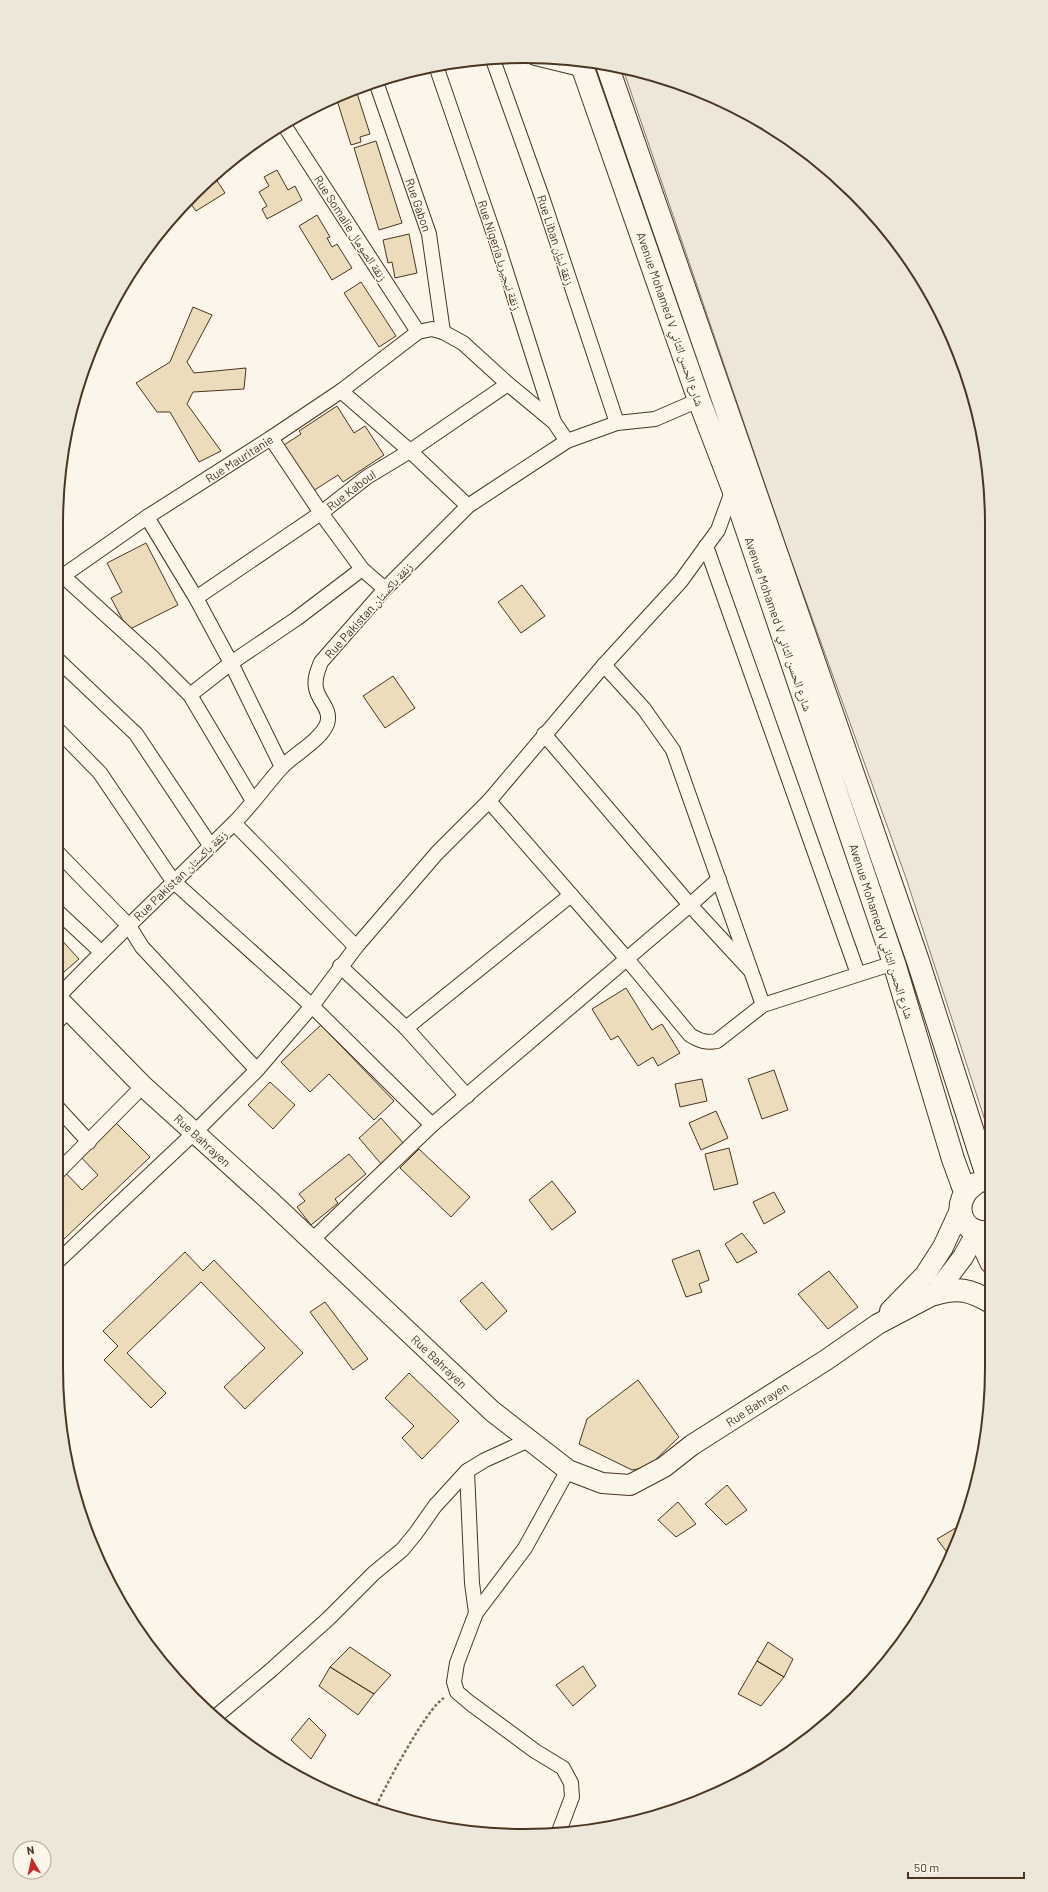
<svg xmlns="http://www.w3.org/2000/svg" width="1048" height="1892" font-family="Barlow,'Noto Naskh Arabic',sans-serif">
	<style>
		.green { fill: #ede6d9; stroke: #887966 }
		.building { fill: #ecdcbc; stroke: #4a3520 }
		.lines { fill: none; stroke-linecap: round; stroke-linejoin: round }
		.street-casing { stroke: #4a3520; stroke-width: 16 }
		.secondary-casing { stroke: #4a3520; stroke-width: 22 }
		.highway-casing { stroke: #4a3520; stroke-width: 24 }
		.path { stroke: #7f6f5c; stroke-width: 2.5; stroke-dasharray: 3 2; stroke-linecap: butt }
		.street { stroke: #fbf6e9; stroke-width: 14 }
		.secondary { stroke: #fbf6e9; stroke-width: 20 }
		.highway { stroke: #fbf6e9; stroke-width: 22 }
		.labels { text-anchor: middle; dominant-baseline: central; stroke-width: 3; stroke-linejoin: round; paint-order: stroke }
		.street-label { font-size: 12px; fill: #4a3520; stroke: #fbf6e9 }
		.rim { fill: none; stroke: #4a3520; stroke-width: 2 }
	</style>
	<rect width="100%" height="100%" fill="#fbf6e9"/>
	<!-- green -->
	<path class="green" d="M623,69L674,81L758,119L833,172L913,264L956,345L988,463L990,1136L906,878L786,546Z"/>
	<!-- building -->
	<path class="building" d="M356,90L370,134L360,137L361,142L351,145L336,97Z
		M376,141L402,223L379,230L354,148Z
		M277,170L288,190L295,186L302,200L267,219L262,209L267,206L259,192L269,186L264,177Z
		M214,176L225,193L196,211L188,200Z
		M317,215L330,237L327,238L332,247L337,244L352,268L332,280L299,226Z
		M409,234L417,273L395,278L392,262L388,263L383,240Z
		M361,282L396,336L379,347L344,293Z
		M193,307L212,315L187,362L194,373L246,368L244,389L193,392L187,404L221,451L199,462L170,412H157L136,383L170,362Z
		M337,406L354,433L365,426L384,455L343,482L338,475L313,491L284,445L301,434L299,431Z
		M146,543L178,605L128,630L111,598L122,592L107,563Z
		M522,585L545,616L521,633L498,602Z
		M393,676L415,708L385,728L363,696Z
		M56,934L79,959L57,978L56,977Z
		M626,988L652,1030L662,1024L680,1053L658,1066L653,1057L638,1066L618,1036L611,1040L592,1009Z
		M321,1025L394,1101L374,1120L329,1074L310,1092L281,1062Z
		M774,1070L788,1110L762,1119L748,1079Z
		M702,1079L707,1101L680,1107L675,1084Z
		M270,1082L295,1105L273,1129L248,1105Z
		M716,1111L728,1138L701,1150L689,1123Z
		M381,1118L405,1145L382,1165L359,1138Z
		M116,1123L150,1157L63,1240L56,1232V1213L64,1206L56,1197V1175L62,1169L82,1190L98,1175L79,1155Z
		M729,1148L738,1184L714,1190L705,1154Z
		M419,1149L470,1197L451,1217L400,1168Z
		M349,1154L366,1174L335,1199L338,1203L311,1225L297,1207L305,1201L299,1194Z
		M552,1181L576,1212L552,1230L529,1200Z
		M774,1192L785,1212L764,1224L753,1202Z
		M742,1233L757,1252L737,1263L725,1244Z
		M699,1250L709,1280L699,1284L702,1292L686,1297L672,1260Z
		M185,1252L203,1271L214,1260L303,1353L245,1409L224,1387L265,1348L201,1282L127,1353L166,1393L151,1408L104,1360L118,1346L103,1331Z
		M829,1271L858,1307L828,1329L798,1294Z
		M482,1282L507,1311L486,1330L460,1301Z
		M325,1302L368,1359L353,1370L310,1312Z
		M409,1373L459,1421L422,1459L402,1438L414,1426L385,1398Z
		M638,1380L679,1437L648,1467L632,1470L579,1444L587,1419Z
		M727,1485L747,1510L726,1525L705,1504Z
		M678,1502L696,1524L676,1537L658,1520Z
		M959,1526L960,1528L949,1555L937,1539Z
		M768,1642L793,1659L784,1677L757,1661Z
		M350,1647L391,1675L374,1694L330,1667Z
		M757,1661L784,1677L761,1706L738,1694Z
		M583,1666L596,1686L573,1706L556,1685Z
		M330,1667L374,1694L358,1715L319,1686Z
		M309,1718L326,1735L311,1759L291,1740Z"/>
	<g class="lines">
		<defs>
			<g id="street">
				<path d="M492,57L542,197L617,423"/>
				<path d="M535,58L584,70"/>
				<path d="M436,66L497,243L554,422L567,441"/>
				<path id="s1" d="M376,82L429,234L443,332"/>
				<path d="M284,125L418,332"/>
				<path d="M341,391L410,451L468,506"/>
				<path d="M271,438L321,513L362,569L385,589"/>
				<path d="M147,517L196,598L231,663L282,767"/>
				<path d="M706,546L858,974"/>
				<path d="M63,576L152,657L190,695L253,801"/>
				<path id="s2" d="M57,580L147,517L271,438L341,391L418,332L432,329L443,332L463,343L508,384L554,422"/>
				<path id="s3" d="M196,598L321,513L367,477L410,451L508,384"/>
				<path d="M57,659L136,734L210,845"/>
				<path d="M604,665L644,709L673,750L763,1005"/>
				<path d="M190,695L231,663L296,619L362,569"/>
				<path d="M57,729L100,773L173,881L312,1006L432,1125"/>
				<path d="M544,734L690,905L749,969"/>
				<path d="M489,801L627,959L690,1035C700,1041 706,1043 717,1041L763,1005L894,963"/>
				<path d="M234,823L356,947"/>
				<path d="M57,852L129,926L142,947L257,1070"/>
				<path d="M57,911L101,952"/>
				<path d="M340,966L406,1028L467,1096"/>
				<path d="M57,998C114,938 175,882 234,823C251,806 265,786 281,768C294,754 320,741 327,724C332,709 318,701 316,688C314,678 318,670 321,662L385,589L468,506L567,441L617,423L655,419L699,400"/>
				<path d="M56,1023L69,1010"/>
				<path d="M406,1028L571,895"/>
				<path d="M56,1106L89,1142"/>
				<path d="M56,1174L143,1086"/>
				<path d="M311,1241L432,1125L690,905L719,879"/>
				<path d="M56,1263L194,1133L257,1070L312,1006L356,947L437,853L489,801L604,665L681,581L718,530L733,489"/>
				<path d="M467,1471L472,1583L476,1613L457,1663L454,1682L457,1692L470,1703L535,1751L563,1768L571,1783L572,1797L558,1834"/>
				<path d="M476,1613L525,1548L568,1470"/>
				<path d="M214,1718L270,1671L328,1619L374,1573L402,1550L416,1533L435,1506L467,1471L485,1460L529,1440"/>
			</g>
			<g id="secondary">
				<path id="s4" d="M56,997L143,1086L270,1201L492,1411L568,1470L602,1483L630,1485L664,1467L692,1445L826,1360L878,1324L935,1294L963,1257L977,1232"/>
				<path d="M890,1311L925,1275L943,1247L960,1210"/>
			</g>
			<path id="highway" d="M580,60L699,400L733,489L894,963L953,1159L965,1192
				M607,65L918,961L989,1182
				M975,1184C950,1200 959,1236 990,1232
				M977,1232L991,1262
				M935,1294C959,1287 970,1290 991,1302"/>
		</defs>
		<!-- street casing -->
		<use href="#street" class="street-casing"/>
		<!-- secondary casing -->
		<use href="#secondary" class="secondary-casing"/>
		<!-- highway casing -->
		<use href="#highway" class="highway-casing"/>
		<!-- path -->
		<path class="path" d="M374,1810C384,1789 427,1707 444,1698"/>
		<!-- street -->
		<use href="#street" class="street"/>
		<!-- secondary -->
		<use href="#secondary" class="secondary"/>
		<!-- highway -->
		<use href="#highway" class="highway"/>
	</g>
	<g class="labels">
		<!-- street labels -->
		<g class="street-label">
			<text stroke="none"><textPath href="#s1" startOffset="130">Rue Gabon</textPath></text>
			<text transform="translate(351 228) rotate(57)">Rue Somalie زنقة الصومال</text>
			<text transform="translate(556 240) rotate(72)">Rue Liban زنقة لبنان</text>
			<text transform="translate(500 255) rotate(72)">Rue Nigeria زنقة نيجيريا</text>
			<text transform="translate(671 319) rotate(71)">Avenue Mohamed V شارع الحسن الثاني</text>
			<text stroke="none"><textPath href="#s2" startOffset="219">Rue Mauritanie</textPath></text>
			<text stroke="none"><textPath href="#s3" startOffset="189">Rue Kaboul</textPath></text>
			<text transform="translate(368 610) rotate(-48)">Rue Pakistan زنقة باكستان</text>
			<text transform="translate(779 624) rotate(71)">Avenue Mohamed V شارع الحسن الثاني</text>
			<text transform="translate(180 875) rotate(-44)">Rue Pakistan زنقة باكستان</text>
			<text transform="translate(882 931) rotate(72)">Avenue Mohamed V شارع الحسن الثاني</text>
			<text stroke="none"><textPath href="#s4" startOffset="205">Rue Bahrayen</textPath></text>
			<text stroke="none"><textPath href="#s4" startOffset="529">Rue Bahrayen</textPath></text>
			<text stroke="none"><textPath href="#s4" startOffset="913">Rue Bahrayen</textPath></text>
		</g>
	</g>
	<!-- crop -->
	<path d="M0 0H1048V1892H0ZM524 63H524A461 461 0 0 1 985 524V1368A461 461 0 0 1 524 1829H524A461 461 0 0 1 63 1368V524A461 461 0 0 1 524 63Z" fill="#ede7d9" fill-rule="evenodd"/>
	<path class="rim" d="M524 63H524A461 461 0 0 1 985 524V1368A461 461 0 0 1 524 1829H524A461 461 0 0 1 63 1368V524A461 461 0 0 1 524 63Z"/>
	<!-- north arrow -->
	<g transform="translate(32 1860) rotate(351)"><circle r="19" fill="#fbf6e9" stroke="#b4a999"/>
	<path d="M0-3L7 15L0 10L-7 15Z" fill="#c62828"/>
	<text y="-6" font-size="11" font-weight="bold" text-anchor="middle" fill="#4a3520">N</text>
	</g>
	<!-- scale -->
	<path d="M908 1872v6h116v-6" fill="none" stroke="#4a3520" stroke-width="2"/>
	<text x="914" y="1872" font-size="12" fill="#4a3520" stroke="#fbf6e9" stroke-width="3" paint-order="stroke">50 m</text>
</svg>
